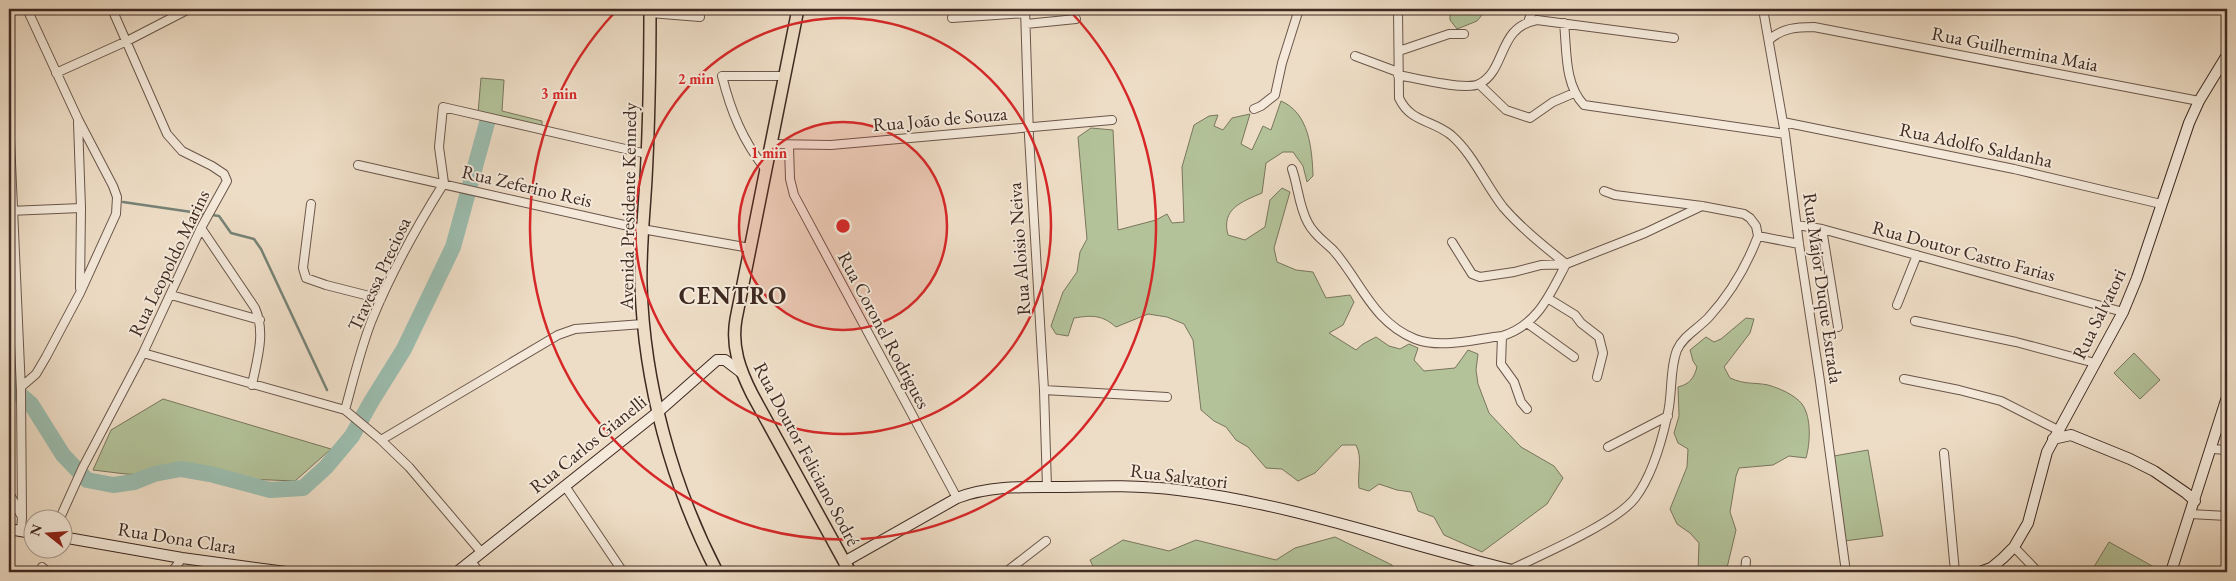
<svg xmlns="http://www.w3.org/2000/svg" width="2236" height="581" font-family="'EB Garamond',serif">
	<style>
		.green { fill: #b3c299; stroke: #78765d }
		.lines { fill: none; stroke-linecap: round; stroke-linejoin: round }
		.stream { stroke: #768276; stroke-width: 2.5 }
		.river { stroke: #9bbdaf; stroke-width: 16 }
		.street-casing { stroke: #6a564a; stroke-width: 10 }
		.secondary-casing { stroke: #3e2921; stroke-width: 12 }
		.primary-casing { stroke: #3e2921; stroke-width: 14 }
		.street { stroke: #f4e9da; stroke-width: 8 }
		.secondary { stroke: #f4e9da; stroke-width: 10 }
		.primary { stroke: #eeddc6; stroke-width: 11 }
		.ring { fill: none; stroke: #d62828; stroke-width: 2.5 }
		.labels { text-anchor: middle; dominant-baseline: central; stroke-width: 4; stroke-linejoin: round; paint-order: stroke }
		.street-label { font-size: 19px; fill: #3e2921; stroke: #f4e9da }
		.district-label { font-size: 24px; font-weight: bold; letter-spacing: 1px; fill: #3e2921; stroke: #f4e9da }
		.centre { fill: #d62828; stroke: #f4e9da; stroke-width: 2.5 }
		.ring-label { font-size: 15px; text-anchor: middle; font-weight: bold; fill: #d62828; stroke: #f4e9da; stroke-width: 4; stroke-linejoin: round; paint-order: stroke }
	</style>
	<rect width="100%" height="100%" fill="#eeddc6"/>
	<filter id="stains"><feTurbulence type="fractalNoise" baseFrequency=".004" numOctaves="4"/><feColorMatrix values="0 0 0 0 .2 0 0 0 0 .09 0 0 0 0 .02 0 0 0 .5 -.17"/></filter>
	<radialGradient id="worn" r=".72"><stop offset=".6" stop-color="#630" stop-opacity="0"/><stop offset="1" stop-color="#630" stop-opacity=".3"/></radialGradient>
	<!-- green -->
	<path class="green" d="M1450,9H1487L1477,21L1457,29L1450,20Z
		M481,78L504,80L502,111L542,121V126L478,113Z
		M1281,101C1309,113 1312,148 1313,176L1307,182L1303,166L1293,152H1283L1266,163L1262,193C1241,202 1221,209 1228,235L1245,240L1265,227L1270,200L1282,188L1290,192L1274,248L1277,262L1296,270L1313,272L1326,298L1350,295L1354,302L1343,325L1329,333L1356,350L1363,344L1376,337L1389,346L1400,349L1409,344L1418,348L1414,360L1424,371L1455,368L1468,350L1478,354L1476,370L1478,384L1489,413L1521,447L1554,466L1563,478L1547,504L1482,552L1444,535L1434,517L1418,511L1411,492L1397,490L1379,484L1369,491L1359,488C1357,473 1363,458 1356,445H1342L1315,473L1298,481L1282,469L1266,468L1248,447L1236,440L1226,427L1214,421L1201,410L1193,340L1184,324L1167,317L1148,314L1116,327C1102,315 1093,315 1074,318L1068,336L1056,334L1051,326L1063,292L1077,272L1080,252L1087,239L1078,137L1091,128L1113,130L1118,230L1156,220L1167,214L1172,223L1184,222L1182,167L1194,125L1209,116L1218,115L1214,126L1223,130L1232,118L1250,114L1241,144L1252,150L1263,126L1271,130Z
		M1746,318L1754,319L1750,333L1724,367L1730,378C1746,385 1753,382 1768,385C1779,388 1795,395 1802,404C1812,418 1810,444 1806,458L1789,456L1773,465L1739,468L1736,476L1730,512L1736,530L1726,572H1698L1699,543L1690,533L1677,524L1670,509L1687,467L1688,449L1678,443L1674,433L1679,416L1678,387C1690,384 1694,378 1697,367L1693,361L1690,350L1706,337L1714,342L1721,339Z
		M2134,353L2160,380L2140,399L2114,373Z
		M163,399L331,449L295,481L126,474L93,470L111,430Z
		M1868,450L1883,536L1844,541L1834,456Z
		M1335,537L1392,565L1396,572H1096L1090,560L1123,540L1169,551L1196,540L1276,560L1295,548Z
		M2109,542L2154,567L2152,572H2094L2092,570Z"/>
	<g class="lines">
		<!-- stream -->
		<path class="stream" d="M123,202L219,216L231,233L254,239L261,249L327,390
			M347,433L350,439"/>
		<!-- river -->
		<path class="river" d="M9,385L31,404L63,455L87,480L113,485L134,482L154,474L181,469L210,474L270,490L303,488L326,467L352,436L371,402L404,349L453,247L487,123"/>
		<defs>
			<path id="street" d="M1025,9L1029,136L1044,390L1047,487
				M1398,9L1399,98C1411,123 1431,119 1451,135C1473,154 1485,184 1503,207C1521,228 1544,246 1566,264
				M1763,9L1785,134L1799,244L1820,381L1846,572
				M650,13L700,17
				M952,18L1025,13
				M1528,22L1533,9
				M1564,23C1567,50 1564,84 1584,105L1785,134
				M1026,24L1076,19
				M1769,40C1782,28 1797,27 1814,27L2199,101
				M1399,51L1449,34H1464
				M1355,56L1398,72
				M56,73L127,41L189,9
				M1398,75C1415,78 1465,91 1479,84C1507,70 1497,27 1537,20L1674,38
				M1479,84L1506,110L1530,118L1553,102L1574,93
				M1254,109L1261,106L1275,95L1282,63L1299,9
				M9,117L21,390L22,517
				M78,122L81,208L80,288
				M1783,122L2014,169L2161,204
				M771,144L831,145L1112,120
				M789,146L790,179L794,195L957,498
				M358,165L642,229L750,248
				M1292,169C1298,186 1299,207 1308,223C1314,235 1325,242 1334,251C1361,282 1373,322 1415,339C1441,349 1475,339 1502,336C1538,325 1550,294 1566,264L1645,233L1702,206
				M766,170C743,141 731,112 722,76H785
				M1604,191L1615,195L1702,206L1744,214L1750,218L1756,226L1758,236L1799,244
				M311,204L303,268L306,278L326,285L381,299
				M9,211L81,208
				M1797,225L1822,229L2123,312
				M201,228L255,308C266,333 257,359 252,385
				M1822,229L1838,327
				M1452,242L1472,274L1480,277L1514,272L1541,265L1566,264
				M171,295L260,320
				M1549,299L1575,315L1581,323L1599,337L1603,353L1597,377
				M1897,305L1917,255
				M1915,321L2016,342L2095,363
				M1527,323L1574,357
				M1502,336L1501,364L1514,382L1521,402L1527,409
				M143,353L345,410L381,440L409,467L482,553
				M1904,379L1959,390L2001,401L2058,430
				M21,387L36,374L46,357L80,293L116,214L117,197L113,186L78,119L27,9
				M1044,390L1167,397
				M345,410C353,381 360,351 371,322C390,275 417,226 444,183L439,147L443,107L647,154
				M381,440L558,335L575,329L643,324
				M1608,447L1668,416
				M2212,449L2227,450
				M1944,453L1955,572
				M565,486L623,572
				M9,493L22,517L21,531
				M2190,514L2227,516
				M60,518L83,467L143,353L201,228L227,181L224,174L212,166L182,151L167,134L112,9
				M2014,547L2038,572
				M471,561L479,572
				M42,567L48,572
				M1510,570C1541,555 1616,523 1635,498C1652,476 1661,444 1667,417C1673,396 1669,370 1677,350C1683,336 1699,328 1709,317C1730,294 1747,265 1758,236
				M172,572L182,558
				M1006,572L1046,541
				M1745,572L1746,561"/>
			<path id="secondary" d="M2053,439L2071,435L2130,459L2154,471L2186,493L2195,501
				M9,529L32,533
				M62,537L182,558L286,572
				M844,562L957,498C991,485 1029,487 1065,487C1103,486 1141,485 1178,490C1294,504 1406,545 1520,572
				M457,572L658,412L717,360H725L742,373
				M1980,572L1991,568L2003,558L2014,547L2028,523L2047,452L2123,312L2137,278L2189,123L2199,101L2227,55
				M2171,572L2227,397"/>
			<path id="primary" d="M650,9C650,65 649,123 646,179C644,215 640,250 641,285C644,384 672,485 717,572
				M798,9L736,319C731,347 740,370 752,394L850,572"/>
		</defs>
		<!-- street casing -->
		<use href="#street" class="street-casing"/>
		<!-- secondary casing -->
		<use href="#secondary" class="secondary-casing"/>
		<!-- primary casing -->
		<use href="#primary" class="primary-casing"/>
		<!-- street -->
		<use href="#street" class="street"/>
		<!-- secondary -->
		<use href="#secondary" class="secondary"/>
		<!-- primary -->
		<use href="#primary" class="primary"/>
	</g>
	<!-- distance rings -->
	<circle cx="843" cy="226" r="104" fill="#d62828" fill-opacity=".12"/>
	<g class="ring">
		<circle cx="843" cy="226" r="104"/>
		<circle cx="843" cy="226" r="208"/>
		<path d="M1070 11A313 313 0 1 1 616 11"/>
	</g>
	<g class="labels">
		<!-- street labels -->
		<g class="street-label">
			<text transform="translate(2015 49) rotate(11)">Rua Guilhermina Maia</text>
			<text transform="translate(940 119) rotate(-5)">Rua João de Souza</text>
			<text transform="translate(1976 145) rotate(12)">Rua Adolfo Saldanha</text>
			<text transform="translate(527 186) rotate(13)">Rua Zeferino Reis</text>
			<text transform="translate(628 206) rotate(-89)">Avenida Presidente Kennedy</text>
			<text transform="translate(1019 249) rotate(-94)">Rua Aloisio Neiva</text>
			<text transform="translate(1964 251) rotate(15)">Rua Doutor Castro Farias</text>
			<text transform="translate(169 263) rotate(-64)">Rua Leopoldo Marins</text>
			<text transform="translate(379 274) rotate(-65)">Travessa Preciosa</text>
			<text transform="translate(1823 288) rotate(82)">Rua Major Duque Estrada</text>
			<text transform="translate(2099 314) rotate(-64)">Rua Salvatori</text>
			<text transform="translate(884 330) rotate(62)">Rua Coronel Rodrigues</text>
			<text transform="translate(588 444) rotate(-39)">Rua Carlos Gianelli</text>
			<text transform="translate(807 454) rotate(62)">Rua Doutor Feliciano Sodré</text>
			<text transform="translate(1179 476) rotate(7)">Rua Salvatori</text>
			<text transform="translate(177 538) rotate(9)">Rua Dona Clara</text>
		</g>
		<!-- district labels -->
		<g class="district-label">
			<text x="733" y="295">CENTRO</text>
		</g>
	</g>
	<circle cx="843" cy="226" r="8" class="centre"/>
	<g class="ring-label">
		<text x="696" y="84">2 min</text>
		<text x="559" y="99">3 min</text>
		<text x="769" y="158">1 min</text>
	</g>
	<!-- margin -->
	<rect width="2236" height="581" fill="none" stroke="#eeddc6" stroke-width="30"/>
	<rect x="10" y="10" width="2216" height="561" fill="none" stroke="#3e2921" stroke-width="2.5"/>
	<rect x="15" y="15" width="2206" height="551" fill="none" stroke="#3e2921"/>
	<!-- north arrow -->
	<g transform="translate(48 534) rotate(287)"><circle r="24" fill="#f4e9da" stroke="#ab9c90"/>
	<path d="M0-4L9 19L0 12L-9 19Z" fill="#8f2418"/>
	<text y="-8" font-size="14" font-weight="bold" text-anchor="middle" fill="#3e2921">N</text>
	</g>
	<rect width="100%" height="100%" filter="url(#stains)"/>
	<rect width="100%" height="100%" fill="url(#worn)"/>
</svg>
